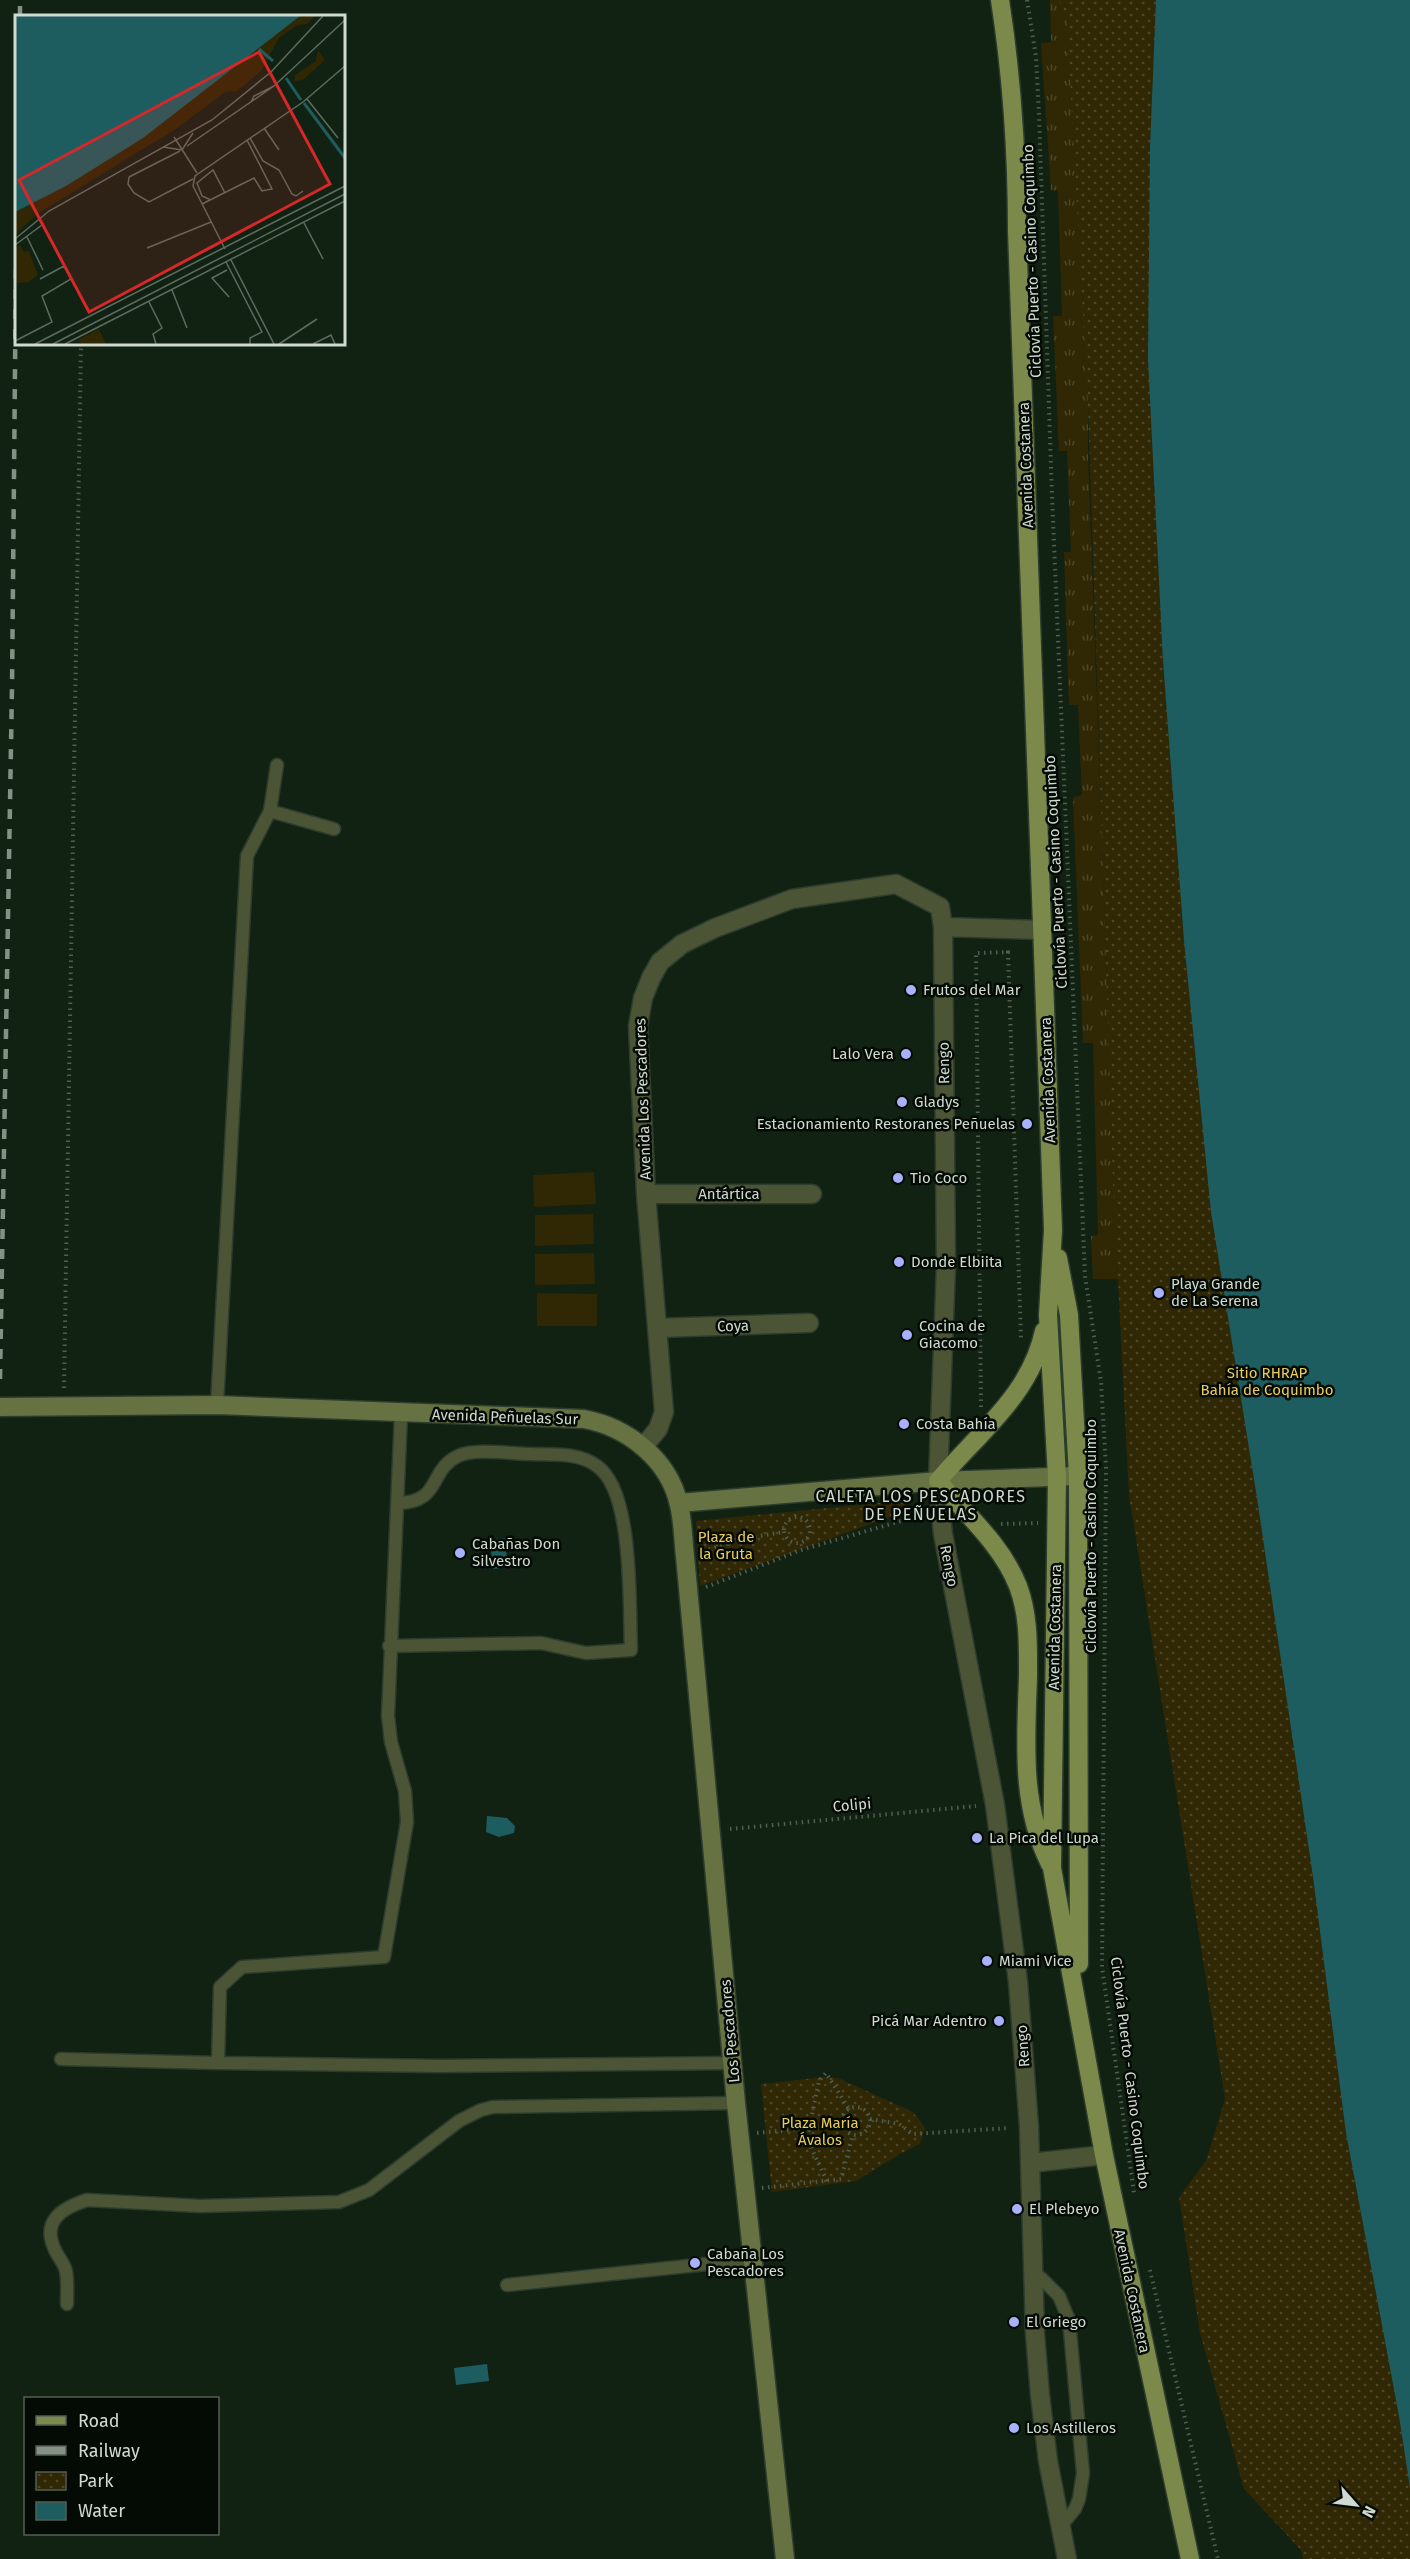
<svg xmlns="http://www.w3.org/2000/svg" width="1410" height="2559" font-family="'Fira Sans',sans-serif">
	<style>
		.grass { fill: url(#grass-tufts) }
		.park { fill: url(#park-dots) }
		.pitch { fill: #302704 }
		.water { fill: #1d5d60 }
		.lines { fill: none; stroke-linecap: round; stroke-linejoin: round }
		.lane-casing { stroke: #2c3c2d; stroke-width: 15 }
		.street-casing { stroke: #2c3c2d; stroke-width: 21 }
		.secondary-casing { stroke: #2c3c2d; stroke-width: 21 }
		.primary-casing { stroke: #2c3c2d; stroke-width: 21 }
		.path { stroke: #515f52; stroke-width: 4; stroke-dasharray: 1.5 4.5; stroke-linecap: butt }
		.lane { stroke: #4c5436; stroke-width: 12 }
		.street { stroke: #4c5436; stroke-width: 18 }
		.secondary { stroke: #667241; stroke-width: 18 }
		.primary { stroke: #7b8a4a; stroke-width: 18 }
		.rail { stroke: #849185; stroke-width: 4.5; stroke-dasharray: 10 10; stroke-linecap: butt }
		.poi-dot { fill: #a7b1fc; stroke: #040a04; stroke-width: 2 }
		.labels { text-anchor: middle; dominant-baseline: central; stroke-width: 5; stroke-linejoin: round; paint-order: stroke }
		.street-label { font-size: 15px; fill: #d0dad0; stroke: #040a04 }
		.poi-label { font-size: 15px; fill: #d0dad0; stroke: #040a04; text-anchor: start }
		.park-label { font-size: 15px; fill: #ebcc5b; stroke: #040a04 }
		.neighbourhood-label { font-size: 16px; letter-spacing: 1.5px; fill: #d0dad0; stroke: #040a04 }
		.inset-river { fill: none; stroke: #1d5d60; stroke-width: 3 }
		.inset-road { fill: none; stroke: #5d6c5f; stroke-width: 1.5 }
		.view { fill: #d62828; fill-opacity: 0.15; stroke: #d62828; stroke-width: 3 }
		.inset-edge { fill: none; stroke: #d0dad0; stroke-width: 3 }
	</style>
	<defs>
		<pattern id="grass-tufts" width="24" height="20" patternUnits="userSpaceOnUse" patternTransform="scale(1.5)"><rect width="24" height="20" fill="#302704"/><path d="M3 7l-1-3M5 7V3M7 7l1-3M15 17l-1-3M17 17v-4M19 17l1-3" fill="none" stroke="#4d4628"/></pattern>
		<pattern id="park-dots" width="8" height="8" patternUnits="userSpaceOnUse" patternTransform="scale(1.5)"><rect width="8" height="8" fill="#302704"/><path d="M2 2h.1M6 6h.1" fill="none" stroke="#4d4628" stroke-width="1.8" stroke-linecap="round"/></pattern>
	</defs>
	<rect width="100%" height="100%" fill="#112213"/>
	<!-- grass -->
	<path class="grass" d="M1050,0H1071L1088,259V455L1118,1279H1093L1091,1236L1098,1235L1093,1043H1083L1073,797L1082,795L1078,705H1069L1064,552H1071L1067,451H1059L1053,316H1062L1058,191L1051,190L1041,43L1051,42Z"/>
	<!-- park -->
	<path class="park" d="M1059,0H1325L1410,1369V2559H1303L1301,2550L1244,2489L1200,2333L1179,2197L1206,2161L1225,2099L1129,1495L1113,1183L1088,405L1067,24Z
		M909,1500L906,1511L700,1586L696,1521Z
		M824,2077L838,2078L913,2112L925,2128L920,2144L900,2154L856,2181L772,2192L761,2084Z"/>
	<!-- pitch -->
	<path class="pitch" d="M594,1172L596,1204L534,1207L533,1175Z
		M593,1214L594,1244L535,1246V1215Z
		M594,1253L595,1284L535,1285V1254Z
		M537,1293L597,1294V1326H537Z"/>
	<!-- water -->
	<path class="water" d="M1156,0H1410V2488L1399,2416L1346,2133L1313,1877L1257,1498L1211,1212L1184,941L1163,661L1148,359L1150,147Z
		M505,1538L507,1561L512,1563L511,1567L493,1569L490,1540Z
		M487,1816L507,1818L515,1826L514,1833L499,1837L486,1832Z
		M487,2364L489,2381L456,2385L454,2368Z"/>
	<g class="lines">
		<defs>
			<path id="lane" d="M270,811L334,829
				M217,1405L247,856L270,811L277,765
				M401,1414L388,1716L391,1742L405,1791L407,1822L384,1957L242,1967L220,1987L218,2063L440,2066L733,2063
				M389,1646L541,1643L586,1653L631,1650C629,1607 634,1491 597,1466C578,1452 553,1455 531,1454C511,1454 476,1448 458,1456C428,1470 442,1503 397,1503
				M61,2059L218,2063
				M1032,2272L1042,2279L1059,2296L1069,2320L1083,2473L1079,2499L1075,2509L1060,2527
				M507,2285L755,2259
				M67,2304C67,2293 68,2281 66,2271C64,2263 58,2257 55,2250C41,2221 62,2208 87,2200L200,2206L339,2202L369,2190L459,2121L481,2110L493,2107L736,2103"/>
			<path id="street" d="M943,927L1042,930
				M646,1194H812
				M658,1328L809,1323
				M643,1447L658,1429L664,1412L646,1194L638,1026L643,998L651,978L660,962L682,944L715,928L792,899L896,884L940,907L943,927L946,1266L938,1481L943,1534L995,1805L1018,1982L1029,2127L1035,2334L1040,2395L1048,2461L1067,2559
				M1030,2163L1104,2155"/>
			<path id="secondary" d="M0,1407L217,1405L584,1419C627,1427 669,1459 679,1505C683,1521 683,1539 685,1556L736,2103L785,2559
				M679,1503L938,1481L1078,1476"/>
			<path id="primary" d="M1000,0C1012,77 1017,153 1017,231L1053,1230L1048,1315L1057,1477L1052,1868L1104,2155L1190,2559
				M1058,1258L1069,1315L1078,1476L1079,1964
				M1044,1331C1030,1396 978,1433 938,1481C966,1514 1002,1545 1018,1586C1029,1615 1028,1645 1028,1676C1026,1740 1020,1804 1050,1864"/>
		</defs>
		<!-- lane casing -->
		<use href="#lane" class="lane-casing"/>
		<!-- street casing -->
		<use href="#street" class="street-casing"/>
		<!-- secondary casing -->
		<use href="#secondary" class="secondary-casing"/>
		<!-- primary casing -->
		<use href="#primary" class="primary-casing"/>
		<!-- path -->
		<path class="path" d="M1027,0L1036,57L1039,115L1052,496L1085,1276L1101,1382L1106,1467L1102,1967L1134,2193
			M1008,952L1021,1338
			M64,1388L81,344
			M981,1407L976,953L1008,952V948
			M784 1530a13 13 0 1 1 26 0a13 13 0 1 1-26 0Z
			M1001,1524L1038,1523
			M703,1551L747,1538L784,1532
			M706,1587L801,1550L908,1519L924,1517
			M730,1829L976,1806
			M842 2121a14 14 0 1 1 28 0a14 14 0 1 1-28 0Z
			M870,2119L899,2124L913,2134L1010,2128
			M757,2133L809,2128L842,2121
			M827,2181L807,2139L819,2081L826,2073L849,2109
			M762,2188L841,2179L853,2134
			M1150,2270L1218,2559"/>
		<!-- lane -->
		<use href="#lane" class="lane"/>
		<!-- street -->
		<use href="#street" class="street"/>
		<!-- secondary -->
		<use href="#secondary" class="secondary"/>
		<!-- primary -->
		<use href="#primary" class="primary"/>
		<!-- rail -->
		<path class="rail" d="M20,16V0
			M0,1379L12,688L16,264"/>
	</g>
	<!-- markers -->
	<g class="poi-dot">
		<circle cx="911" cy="990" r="6"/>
		<circle cx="906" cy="1054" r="6"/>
		<circle cx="902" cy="1102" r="6"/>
		<circle cx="1027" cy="1124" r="6"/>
		<circle cx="898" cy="1178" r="6"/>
		<circle cx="899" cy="1262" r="6"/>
		<circle cx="1159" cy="1293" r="6"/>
		<circle cx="907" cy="1335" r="6"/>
		<circle cx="904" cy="1424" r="6"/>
		<circle cx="460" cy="1553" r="6"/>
		<circle cx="977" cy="1838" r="6"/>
		<circle cx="987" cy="1961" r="6"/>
		<circle cx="999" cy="2021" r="6"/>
		<circle cx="1017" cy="2209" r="6"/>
		<circle cx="695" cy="2263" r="6"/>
		<circle cx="1014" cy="2322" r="6"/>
		<circle cx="1014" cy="2428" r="6"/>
	</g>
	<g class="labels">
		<!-- street labels -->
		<g class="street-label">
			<text transform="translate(1032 261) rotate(-92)">Ciclovía Puerto - Casino Coquimbo</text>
			<text transform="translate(1026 465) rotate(-92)">Avenida Costanera</text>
			<text transform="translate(1056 872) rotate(-93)">Ciclovía Puerto - Casino Coquimbo</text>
			<text transform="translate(944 1063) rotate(-91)">Rengo</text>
			<text transform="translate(1048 1080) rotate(-92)">Avenida Costanera</text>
			<text transform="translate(643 1099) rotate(-92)">Avenida Los Pescadores</text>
			<text x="729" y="1194">Antártica</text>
			<text transform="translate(733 1326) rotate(-2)">Coya</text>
			<text transform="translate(505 1417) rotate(2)">Avenida Peñuelas Sur</text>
			<text transform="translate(1091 1536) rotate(-90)">Ciclovía Puerto - Casino Coquimbo</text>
			<text transform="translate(949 1566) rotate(79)">Rengo</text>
			<text transform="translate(1055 1627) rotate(-89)">Avenida Costanera</text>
			<text transform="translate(852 1805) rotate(-5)">Colipi</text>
			<text transform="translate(730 2031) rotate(-95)">Los Pescadores</text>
			<text transform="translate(1023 2046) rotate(-94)">Rengo</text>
			<text transform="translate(1130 2073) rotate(83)">Ciclovía Puerto - Casino Coquimbo</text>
			<text transform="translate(1132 2291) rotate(78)">Avenida Costanera</text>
		</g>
		<!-- poi labels -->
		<g class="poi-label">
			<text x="923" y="990">Frutos del Mar</text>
			<text x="894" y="1054" text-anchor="end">Lalo Vera</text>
			<text x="914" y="1102">Gladys</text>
			<text x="1015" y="1124" text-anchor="end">Estacionamiento Restoranes Peñuelas</text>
			<text x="910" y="1178">Tio Coco</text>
			<text x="911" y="1262">Donde Elbiita</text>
			<text x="1171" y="1284">Playa Grande<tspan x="1171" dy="17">de La Serena</tspan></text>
			<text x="919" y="1326">Cocina de<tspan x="919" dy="17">Giacomo</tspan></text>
			<text x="916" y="1424">Costa Bahía</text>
			<text x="472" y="1544">Cabañas Don<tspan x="472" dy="17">Silvestro</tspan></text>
			<text x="989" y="1838">La Pica del Lupa</text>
			<text x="999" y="1961">Miami Vice</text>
			<text x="987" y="2021" text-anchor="end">Picá Mar Adentro</text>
			<text x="1029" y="2209">El Plebeyo</text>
			<text x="707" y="2254">Cabaña Los<tspan x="707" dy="17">Pescadores</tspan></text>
			<text x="1026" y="2322">El Griego</text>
			<text x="1026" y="2428">Los Astilleros</text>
		</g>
		<!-- park labels -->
		<g class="park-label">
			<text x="1267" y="1373">Sitio RHRAP<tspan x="1267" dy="17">Bahía de Coquimbo</tspan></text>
			<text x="726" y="1537">Plaza de<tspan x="726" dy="17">la Gruta</tspan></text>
			<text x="820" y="2123">Plaza María<tspan x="820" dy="17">Ávalos</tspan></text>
		</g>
		<!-- neighbourhood labels -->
		<g class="neighbourhood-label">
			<text x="921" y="1496">CALETA LOS PESCADORES<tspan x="921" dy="18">DE PEÑUELAS</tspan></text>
		</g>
	</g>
	<!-- overview -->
	<g transform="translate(15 15)">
		<rect width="330" height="330" fill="#112213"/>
		<path d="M303,35L310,45L289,64L279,67L280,60L301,46ZM139,128L22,199L0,220V214L14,201ZM5,230L9,237L14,236L23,260L14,267L0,268V233Z" fill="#302704"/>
		<path d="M257,1H300L292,9L281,11L264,23L246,56L222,76L210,77L158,116L23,196L0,217V177Z" fill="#302704"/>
		<path d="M84,314L91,329H66L63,325Z" fill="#302704"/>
		<path d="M0,1H285L128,123L51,171L0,197Z" fill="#1d5d60"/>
		<path class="inset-river" d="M244,34L258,46M271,63L286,85M289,88L330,143"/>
		<path class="inset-road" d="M292,84L323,123M236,87L239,81L259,71M249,113L264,135M159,122L182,158M235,123L248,146L264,155L277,179L281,181L288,176M172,131L259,71L330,5M148,132L167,135L178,118M114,162L165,136M114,162L113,169L119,178L134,187L178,164M196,185L187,181L182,168L198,155L210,178M187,189L239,163L247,176L257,174L232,125M289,208L308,244M12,222L28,255M0,224L34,196L197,105L256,57L308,1M0,230L27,210M132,233L196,207M210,234L178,171L180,161L288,87L330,51M216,245L259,329M211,247L247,317L235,323V329M212,255L197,263L214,282M25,264L49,251M157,275L172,313M134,287L147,313L138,319L141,329M0,326L37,307L27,281L56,264L24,203M20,329L330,171M38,329L330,179M50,329L330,186M264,329L302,304M298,329L316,320L320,329"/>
		<path class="view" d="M244,37L315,169L74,297L4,165Z"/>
		<rect width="330" height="330" class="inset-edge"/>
	</g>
	<!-- legend -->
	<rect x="24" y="2397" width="195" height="138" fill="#040a04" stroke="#565d56" stroke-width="1.5"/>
	<rect x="36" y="2416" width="30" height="9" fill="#7b8a4a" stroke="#565d56" stroke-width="1.5"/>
	<text x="78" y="2427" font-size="18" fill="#d0dad0">Road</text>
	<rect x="36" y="2446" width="30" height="9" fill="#849185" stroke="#565d56" stroke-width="1.5"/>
	<text x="78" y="2457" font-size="18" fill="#d0dad0">Railway</text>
	<rect x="36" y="2472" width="30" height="18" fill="url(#park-dots)" stroke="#565d56" stroke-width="1.5"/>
	<text x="78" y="2487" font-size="18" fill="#d0dad0">Park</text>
	<rect x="36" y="2502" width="30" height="18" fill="#1d5d60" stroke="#565d56" stroke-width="1.5"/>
	<text x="78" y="2517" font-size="18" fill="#d0dad0">Water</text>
	<!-- north arrow -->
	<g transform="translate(1356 2505) rotate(118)" stroke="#040a04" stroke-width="4.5" paint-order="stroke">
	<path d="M0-4.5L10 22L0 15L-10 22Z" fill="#d0dad0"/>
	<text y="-9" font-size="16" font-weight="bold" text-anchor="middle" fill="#d0dad0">N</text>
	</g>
</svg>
